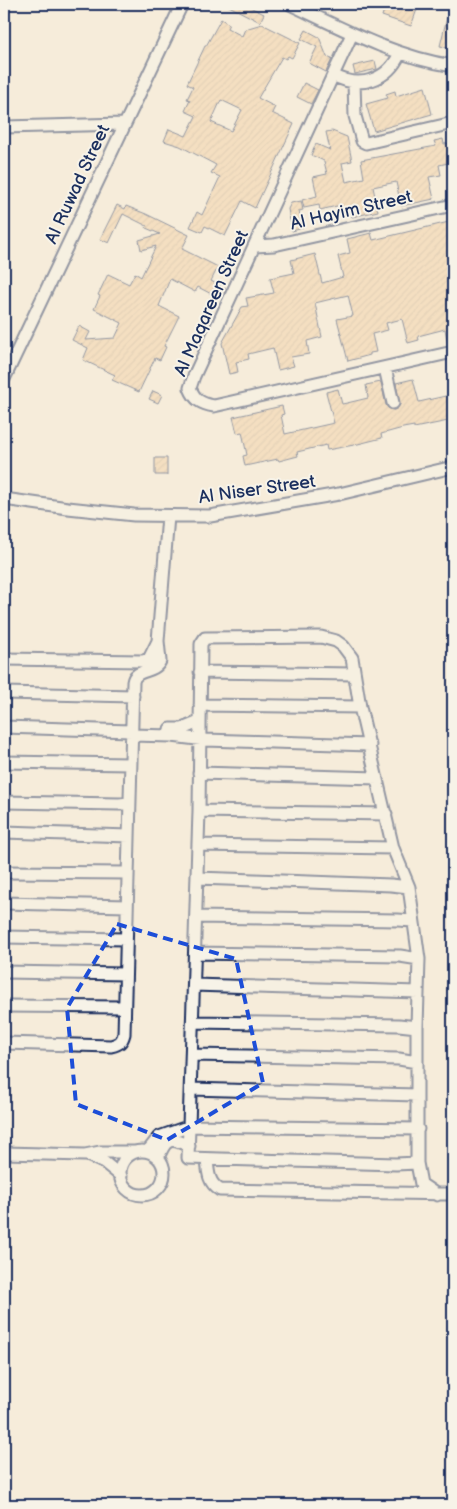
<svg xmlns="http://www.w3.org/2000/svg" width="457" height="1509" font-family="'Balsamiq Sans',sans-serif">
<defs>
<pattern id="building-hatch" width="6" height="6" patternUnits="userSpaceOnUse" patternTransform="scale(1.25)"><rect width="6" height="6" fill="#f2cea2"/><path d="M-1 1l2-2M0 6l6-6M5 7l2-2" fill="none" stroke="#cfb18e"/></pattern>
</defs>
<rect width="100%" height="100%" fill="#f6ecda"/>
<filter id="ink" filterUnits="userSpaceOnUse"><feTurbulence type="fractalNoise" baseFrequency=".02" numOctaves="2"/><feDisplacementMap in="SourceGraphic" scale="10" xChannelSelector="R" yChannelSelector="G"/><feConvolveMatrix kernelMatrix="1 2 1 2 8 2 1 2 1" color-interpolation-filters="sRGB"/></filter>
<g filter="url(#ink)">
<path fill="url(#building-hatch)" stroke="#1b2f5e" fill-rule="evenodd" d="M225,4H244L264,14L260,22Z
M386,4H419L411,26L382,16Z
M450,5L453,6V49L440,46Z
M221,19L229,24L227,28L242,36L245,29L262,24L300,43L292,58L288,56L286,59L282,57L258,98L275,107L272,113L294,124L255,208L242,201L225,236L205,226L202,232L190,227L197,212L202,215L220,177L211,173L216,165L180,146L164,141L169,129L186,136L196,116L185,111L190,100L187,99L193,87L187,84L205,46H206ZM221,100L242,110L231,131L211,122Z
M306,30L319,37L327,57L332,59L326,72L309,63L317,47L301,39Z
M375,61L377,69L355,74L353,66Z
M304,83L318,90L311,104L297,97Z
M425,87L432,114L374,131L366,104L388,98L386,94L395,91L396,96Z
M332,131L347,137L352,161L342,163L346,182L364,178L361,160L436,146L434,141L443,139L444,144L453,143V162L439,165L441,175L429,177L434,199L401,206L396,182L373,187L378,211L352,217L351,214L344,216L341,205L320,210L319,205L304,208L302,200L317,196L313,177L327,174L324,161L311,155L316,144L330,150L326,132Z
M301,201L303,210L299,211L303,228L292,231L288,209L291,203Z
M117,205L125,209L126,206L146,214L189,235L182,249L218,267L211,281L226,289L221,299L198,287L195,292L170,279L159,306L179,316L164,346L166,347L160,360L155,358L139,392L112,380L115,375L83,360L88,348L72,340L79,326L90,332L86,340L115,338L122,323L94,309L100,296L98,295L108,274L129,284L135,273L141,277L156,246L141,250L139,240L160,234L146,228L147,226L123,214L109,243L100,239Z
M453,221V345H448L445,329L418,336L419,340L408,343L402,319L386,323L388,330L372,334L376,352L370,353V355L348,361L337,319L353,316L348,295L315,303L322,337L307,341L309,354L291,357L294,366L278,370L273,348L248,354L249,359L236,362L238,372L229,374L222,343L242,307L248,306L246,298L274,293L270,278L294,273L291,260L315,254L322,283L343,277L338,256L350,253L347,239L371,233L373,240Z
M413,379L419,402L450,395L453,410V420L414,428V426L403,428L381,434L382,438L354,445L327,450L326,445L297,452L298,456L279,461L278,459L245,466L243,456L247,455L242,432L237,433L233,417L282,406L284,414L281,415L285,434L334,423L326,392L338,389L342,404L347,403L368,398L366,385L381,382L386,405L388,408L394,410L400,405L396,383Z
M153,391L162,395L158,403L149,399Z
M155,458H167V475H155Z"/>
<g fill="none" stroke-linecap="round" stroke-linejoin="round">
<defs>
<path id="minor" d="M290,4C343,29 395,57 453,66
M352,34L194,376L190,388C195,400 201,404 214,406L453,352
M333,75C360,90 388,80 400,53
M354,82L355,116L362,141L366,143L453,123
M4,127L124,124
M255,246L274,245L453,205
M385,368L393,403
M4,379L182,4
M4,499L68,508L134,515L210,516L339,494L453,467
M4,659L143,661L149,659L158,641
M200,672L354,674
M4,693L133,696
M200,705L360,707
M4,727L131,731
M170,729H182L199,722
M131,735L172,736L205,740L370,745
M4,762L130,764
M199,773L377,778
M4,802L119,804L129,803
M199,811L386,814
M4,832L129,836
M198,845L393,848
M4,872L127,873
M197,878L391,885L409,887
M4,903L127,906
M196,917L398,920L413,921
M4,937L126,939
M195,953L400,956L419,959
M4,972L125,974
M194,985L418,992
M4,1006L124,1007
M193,1022L399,1025L417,1027
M4,1043L111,1046C119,1044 122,1042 124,1034L133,682C135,668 154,674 160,661L158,641L168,516
M192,1055L399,1059L417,1062
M191,1089L417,1095
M148,1151L159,1137L190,1126L418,1129
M120 1173a22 22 0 1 1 44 0a22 22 0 1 1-44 0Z
M4,1153L85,1155L100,1152H134
M87,1155L105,1163L121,1176
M158,1158C166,1138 170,1137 189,1146
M207,1159C208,1171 208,1183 220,1190L453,1194
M417,1163L396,1164L188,1158L199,811L201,644L205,638L321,637L336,641L343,646L352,658L360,707L393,848L409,887L419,959L417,1027V1163L421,1184L437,1195"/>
</defs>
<use href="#minor" stroke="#1b2f5e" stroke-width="15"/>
<use href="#minor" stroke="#f7f3e8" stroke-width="11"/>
</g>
</g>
<path d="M0 0H457V1509H0ZM117,924L236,959L263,1083L167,1140L76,1104L67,1008Z" fill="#f6ecda" fill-opacity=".55" fill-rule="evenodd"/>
<path fill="none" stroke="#1d4ed8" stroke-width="4" stroke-dasharray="10 6" stroke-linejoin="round" d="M117,924L236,959L263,1083L167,1140L76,1104L67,1008Z"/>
<g text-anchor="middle" stroke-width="4" stroke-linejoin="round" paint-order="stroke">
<g font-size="18" fill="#1b2f5e" stroke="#f7f3e8">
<text transform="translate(77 184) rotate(-65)" y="6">Al Ruwad Street</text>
<text transform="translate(351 210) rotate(-13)" y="6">Al Hayim Street</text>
<text transform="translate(211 303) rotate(-66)" y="6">Al Maqareen Street</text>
<text transform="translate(257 489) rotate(-8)" y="6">Al Niser Street</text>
</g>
</g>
<rect width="457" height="1509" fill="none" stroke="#f7f3e8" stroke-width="20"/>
<rect x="10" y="10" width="437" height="1489" fill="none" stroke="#1b2f5e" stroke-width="2" filter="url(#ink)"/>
</svg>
